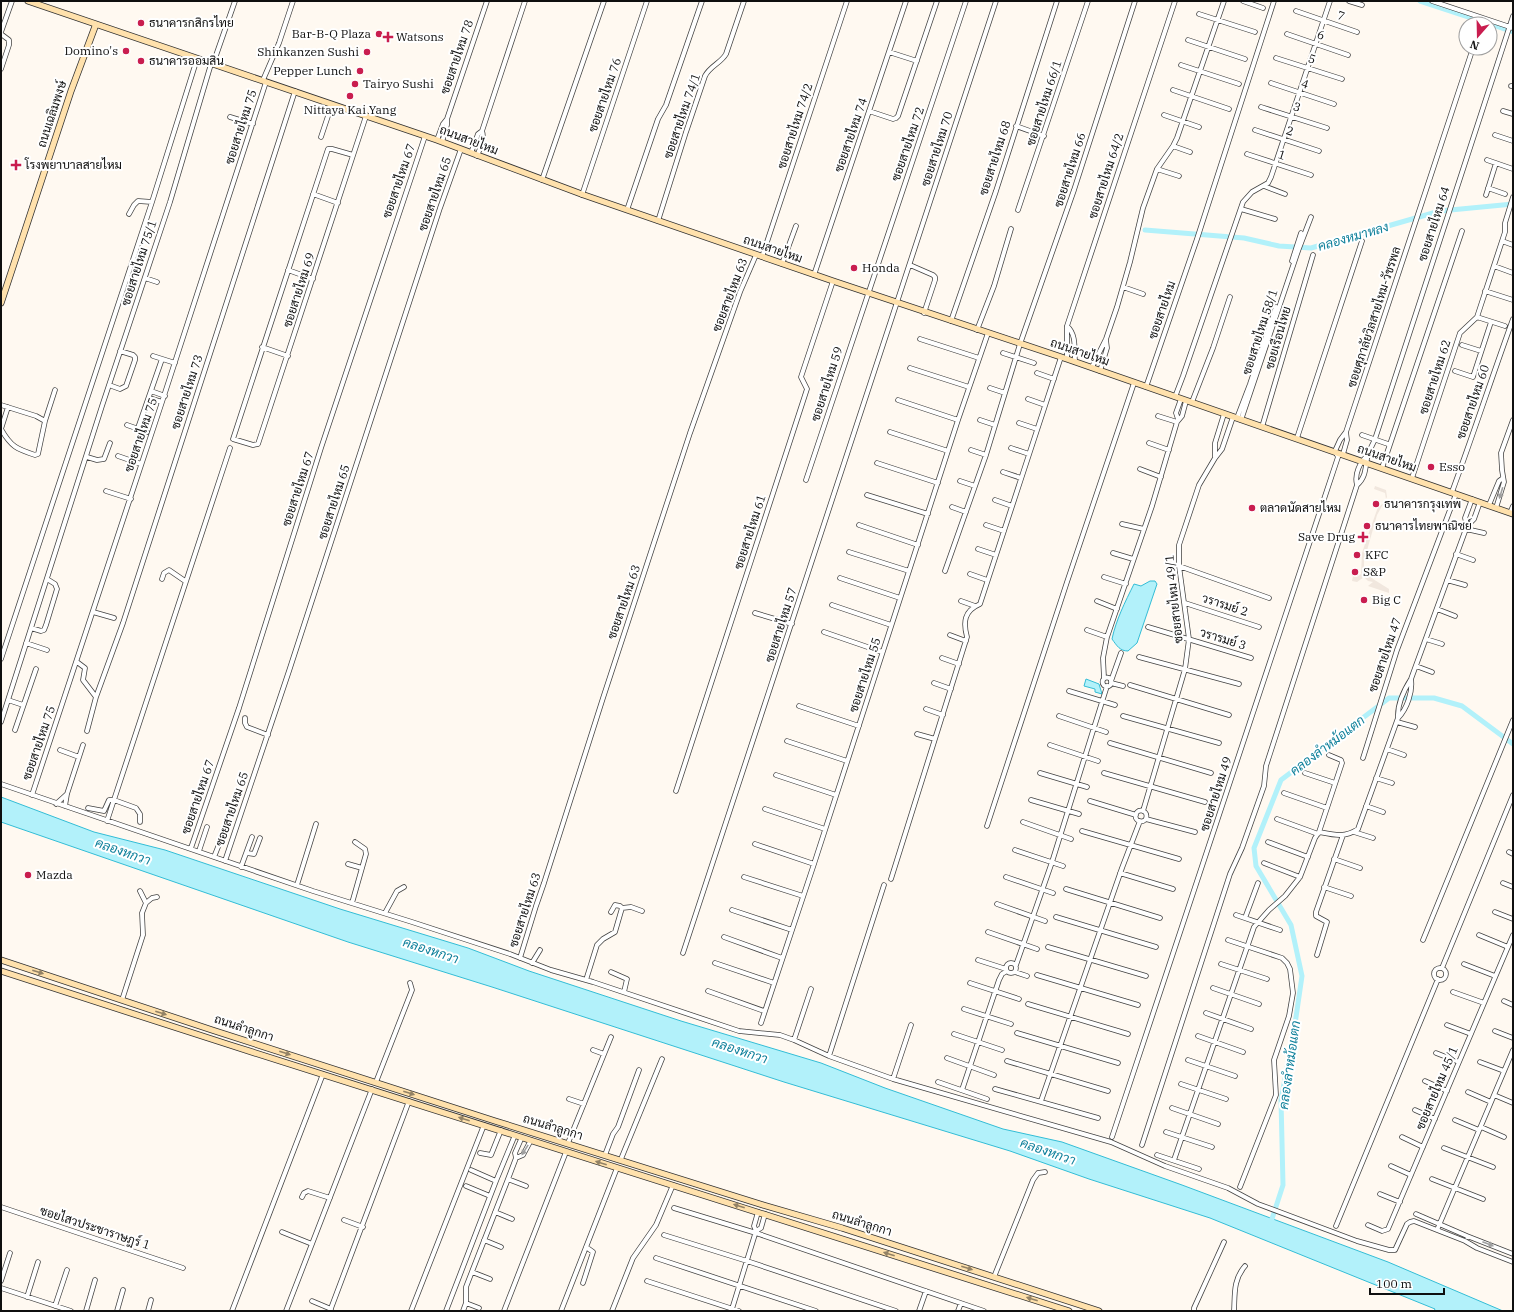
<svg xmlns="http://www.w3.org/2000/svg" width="1514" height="1312" font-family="'IBM Plex Serif',Sarabun,serif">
<rect width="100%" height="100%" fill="#fff9f1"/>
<path fill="#f1e7de" d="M1375,486L1386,490L1387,497L1377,515L1364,561V566L1365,571L1373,579L1389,589V593L1368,586L1373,582L1368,581L1364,577L1357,582L1352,581L1353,576L1357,577L1361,574L1362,553L1366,541L1378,507L1384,503L1386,499L1385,493L1374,489Z"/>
<path fill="#b2f1fa" stroke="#33bdd6" d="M1150,581H1155L1157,584L1137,643L1128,651C1120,651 1117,646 1112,639C1116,620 1125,602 1134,584L1141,586Z
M1086,679L1099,684L1102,694L1095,692V689L1084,686Z
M1,797L94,832L165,850L340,909L468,948L529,971L681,1021L821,1063L885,1088L1003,1129L1062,1142L1182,1185L1388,1262L1503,1311H1434L1435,1309L1210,1218L1089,1179L1010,1151L784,1082L492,987L348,942L1,822Z"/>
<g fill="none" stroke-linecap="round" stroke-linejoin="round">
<path stroke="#b2f1fa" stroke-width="5" d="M1420,1L1490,24
M1490,24L1513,32
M1145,230L1244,238L1279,246L1311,248L1440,211L1513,204
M1270,1225L1283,1185L1281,1100L1294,1031L1302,976L1291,925L1256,866L1254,848L1281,780L1389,698H1434L1462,706L1513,744"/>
<defs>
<path id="street" d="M1243,1L1263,8
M1349,1L1362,5
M1432,1L1513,28
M1296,11L1357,32
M1199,14L1255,32
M1,32L12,1
M1,34L9,40V45L1,69
M1287,34L1348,55
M1188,40L1245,59
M889,52L917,61
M1276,58L1342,79
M213,64L235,1
M1181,65L1239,84
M263,80L279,43L293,1
M1271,83L1334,104
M1511,86H1513
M1173,90L1229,109
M1261,107L1327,128
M869,111L893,119L896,118L898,116L937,1
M1503,111L1513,114
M1164,115L1199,127
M230,117L253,124
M1016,126L1044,136
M1255,130L1319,151
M1495,135L1513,141
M321,137L332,104
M437,140L443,124L447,119L487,1
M442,142L447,125V119
M1173,146L1190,152
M471,153L478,134L482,131L525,1
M1247,154L1311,175
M353,155L332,149H328L327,152L233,439L253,445L258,444L366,116
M477,156C480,148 485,139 482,131
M1487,160L1513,169
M1157,169L1179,176
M542,180L604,1
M1264,186L1285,194
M1488,188L1505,194
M313,194L338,203
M582,195L647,1
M1486,195L1496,163
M1241,209L1275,219
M627,210L658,119L666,105L702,1
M1018,210L1088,1
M129,214L134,205L138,201L152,202
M658,221L686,132L705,76C710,66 721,63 726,54L744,1
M1502,241L1513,245
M762,257L847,1
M1292,261L1301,233
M782,264L796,226
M910,265L933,275L935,277V280L924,313
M1494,266L1513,273
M288,270L313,279
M814,275L906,1
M145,278L157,282
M1123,287L1143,294
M1485,291L1513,300
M1477,317L1505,326
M951,321L996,191L1057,1
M1067,326C1077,335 1074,350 1075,362
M977,330L994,286L1011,229
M920,339L979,358
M1462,345L1481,351
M262,347L288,356
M1003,353L1034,363
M153,356L175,363
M1067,359V326L1175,1
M1092,367L1106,339L1117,307L1130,262L1143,208L1157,169L1173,146L1177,138L1224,1
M910,368L969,387
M1100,371L1107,348L1106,340
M1455,371L1473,377L1491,322
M1037,373L1054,379
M109,385L120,389L126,386L135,360V357L133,355L120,351
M1146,387L1197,239L1274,1
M990,388L1005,393
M151,391L165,396
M1175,397L1183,376L1243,202L1252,192L1268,183L1271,177L1330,1
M149,398L162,402
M1028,399L1045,405
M898,400L958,420
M1192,402L1213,348L1230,297
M1,405L36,416L45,421L38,454L35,455C17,449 11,447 1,429L8,407
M1158,416L1177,422
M1237,418L1250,384L1276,307
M1178,419L1176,413L1181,399
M980,420L995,425
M1241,420L1298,251L1311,217
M45,421L55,390
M1019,423L1037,429
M127,425L147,432
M1262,427L1313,255
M138,428L162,359
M890,432L948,451
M1362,435L1388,444
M1297,438L1362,241
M1149,443L1169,450
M1011,448L1029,454
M971,450L986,455
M1337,455L1335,451L1340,440L1346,432L1473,48
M1340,455L1343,454L1347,440L1346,432
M118,456L141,464
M87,457L97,460L104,459L110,443
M1215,457V443L1224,414
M877,463L938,483
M1382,468L1462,231
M1140,469L1161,477
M1003,472L1021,478
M1412,478L1460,333L1477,317L1505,232V223L1513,197
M806,480L966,1
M960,481L975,486
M1357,485C1354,474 1360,462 1368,455
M106,491L131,499
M1452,492C1473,435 1492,377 1513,319
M867,495L928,514
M995,500L1012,506
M1489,505L1499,481L1503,478
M952,507L966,512
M1496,508L1504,482L1502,470L1501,453L1513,420
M1510,513L1513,506
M1122,524L1144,529
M859,525L918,545
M986,525L1004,531
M1467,526L1474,519L1480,502
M1466,529L1484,533
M978,549L996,555
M849,552L909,571
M1113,553L1133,559
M1456,554L1473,560
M1179,566L1269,598
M945,571L986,455L1020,344L1074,190L1135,1
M970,574L987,580
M1104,577L1126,584
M840,578L900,598
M162,579L164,573L169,570L185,581
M1447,580L1465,585
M961,601L975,606
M1097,601L1117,609
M1185,603L1259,627
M832,605L891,625
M1437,609L1455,616
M93,612L114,618
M755,613L792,624
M1148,627L1251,658
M31,628L41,631L44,630L46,625L57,589L55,584L47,579
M1087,630L1107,637
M824,632L882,652
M950,635L966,641
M1426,639L1442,644
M26,643L47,650
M1139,657L1239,684
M942,658L959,664
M1,659L152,202L197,59
M77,662L85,668L83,680L96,697L87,731
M1416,666L1432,672
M1102.5 682a4.5 4.5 0 1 1 9 0a4.5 4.5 0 1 1-9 0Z
M1104,678L1103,658L1107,637L1152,506L1177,422L1182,416L1186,401
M1111,681L1121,653
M934,683L951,689
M1111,683L1123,686
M1130,685L1229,715
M1069,691L1115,705
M96,697L123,623L295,91
M8,700L23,705
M799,706L859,726
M926,709L943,715
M1059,716L1106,732
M1123,716L1219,743
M245,718V723L247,727L268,735
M1398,718C1407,709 1413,691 1411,679
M1,722L102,406L170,202L211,64
M1397,722L1415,727
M15,730L36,669
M917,734L935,739
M787,741L847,761
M1110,743L1211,773
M1050,745L1098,761
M1387,749L1404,755
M60,750L79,757
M1363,758L1397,650L1456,494
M1040,773L1087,787
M1104,773L1205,802
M1305,773L1335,783
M776,775L836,795
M1376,778L1392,783
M1,784L313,891L412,922L510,954L551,970L593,982L739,1031L780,1035L794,1040L829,1056L893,1079L1111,1142L1165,1166L1228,1188L1258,1204L1357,1241L1389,1250H1395L1407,1224L1410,1222L1414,1221L1465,1241L1477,1248L1513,1262
M676,791L807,389L801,377L833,281
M1284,793L1327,808
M32,795L162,402L266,82
M1031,800L1079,814
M1090,801L1136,815
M56,804L67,794
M65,806L67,794L83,745
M1366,806L1383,812
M88,808L104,811L109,800H114L136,808L140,814V822
M765,809L825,829
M1135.5 816a5.5 5.5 0 1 1 11 0a5.5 5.5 0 1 1-11 0Z
M1143,811L1185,669L1189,639L1179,566V545L1199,485L1215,458L1222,449L1233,417
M1146,819L1195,832
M1277,819L1318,834
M107,821L230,448
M1023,822L1071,839
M987,826L1067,582L1134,383
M1082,831L1179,859
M1319,832L1342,763L1341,760L1329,755
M1354,832L1373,838
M1268,842L1308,857
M755,844L814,864
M191,848L239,708L321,448L425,136
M1015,850L1063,866
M199,851L207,827
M1509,852L1513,854
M247,853L254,854L260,838
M214,857L222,837
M1334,859L1360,868
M225,861L289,671L440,208L461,149
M1264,863L1300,877
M348,864L362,868
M241,867L252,837
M1120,873L1173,889
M744,877L803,896
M1006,877L1053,893
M891,879L967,637C963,622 964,611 980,604L1061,357
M1503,883L1513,887
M297,885L316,824
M1324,887L1351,896
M1066,889L1160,918
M146,903L152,898L157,897
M352,903L366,854L365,849L355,842
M997,904L1045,921
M622,908L631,907L642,911
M732,910L792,930
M1495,912L1513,919
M385,913L397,891L404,887
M1236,915L1280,930
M1056,917L1156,947
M1245,918L1258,883
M988,932L1037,949
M1479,935L1508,947
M724,937L782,958
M1228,940L1282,958L1287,963L1290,969L1293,993L1289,1016L1274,1060L1276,1095L1240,1187
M1423,940L1513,720
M1048,947L1146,976
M683,953L996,1
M1317,955L1327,922L1316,916V912L1343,835
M520,958L536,906L544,883L603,698L690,433L740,292L756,255
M978,960L1006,969
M1006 968a5 5 0 1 1 10 0a5 5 0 1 1-10 0Z
M532,963L540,950
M715,963L774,983
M1221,964L1267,979
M1464,964L1495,976
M1016,965L1052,862L1107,686
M1442,968L1513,795
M1434 974a6 6 0 1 1 12 0a6 6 0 1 1-12 0Z
M611,972L627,979L624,992
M1015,972L1027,976
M1037,975L1138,1005
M586,980L597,945L603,939L615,932L622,908L620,906L615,905L611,912
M970,983L1019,999
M1213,988L1259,1004
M708,991L764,1011
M1453,992L1484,1003
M122,1000L143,935L142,913L146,903L140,891
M1504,1001L1513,1005
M1028,1004L1128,1034
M964,1009L1011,1024
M1206,1013L1251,1029
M761,1023L814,864L958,420L988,333
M1447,1025L1471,1034
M1495,1031L1513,1038
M1017,1033L1118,1063
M954,1034L1002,1050
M1198,1036L1243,1052
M794,1040L811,989
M593,1050L604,1054
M1436,1053L1459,1062
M829,1056L884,885
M947,1058L994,1075
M1188,1060L1235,1076
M1007,1061L1108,1091
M1480,1062L1504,1071
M893,1079L911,1025
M1425,1081L1447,1091
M376,1082L412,990L410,983
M938,1082L987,1099
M1181,1084L1226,1099
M995,1089L1098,1118
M962,1090L999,980L1002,974L1007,971
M1468,1092L1491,1102
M1494,1095L1513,1103
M569,1099L584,1104
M1041,1101L1122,868L1140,821
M1172,1108L1218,1124
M1415,1110L1435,1119
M1455,1120L1479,1130
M1481,1127L1504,1137
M1166,1132L1212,1147
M1112,1137L1338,457
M1402,1137L1423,1147
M568,1143L611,1037
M1142,1145L1230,874L1242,848L1264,786L1266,766L1357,485C1367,477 1365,465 1368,454C1370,449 1373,444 1375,439L1513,16
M1444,1148L1493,1167
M480,1153L491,1155L501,1130
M605,1155L613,1134L618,1127L639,1070
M1157,1155L1199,1169
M516,1158L523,1155L531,1140
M621,1159L662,1059
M1174,1160L1254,927L1269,910L1285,896L1300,877L1315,838L1319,832C1334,835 1345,838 1358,829L1398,718C1397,704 1404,690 1411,679L1467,526L1465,518L1472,499
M1391,1166L1411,1175
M471,1170L496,1181
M508,1179L526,1186
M1432,1179L1483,1199
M466,1186L490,1196
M1380,1194L1400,1202
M302,1197L304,1193L308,1191L330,1198
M1,1207L183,1268
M674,1208L756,1233L984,1311
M495,1212L512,1219
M1416,1214L1467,1236
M344,1220L363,1227
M1368,1225L1382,1231L1388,1229L1513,935
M1336,1226L1438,979
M1437,1230L1513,1050
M756,1231L754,1226L758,1212
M282,1232L312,1244
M664,1235L747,1261L896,1311
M1467,1237V1236L1513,1254
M484,1240L501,1247
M656,1258L816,1311
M472,1272L490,1279
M994,1277L1033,1180L1038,1173L1045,1172
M1,1281L10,1253
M647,1281L739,1311
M583,1283L593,1252L586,1247
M1,1288L71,1311
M27,1297L38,1262
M312,1301L331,1309
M466,1303L479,1308
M55,1306L67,1270
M732,1309L756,1231L761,1228L765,1214
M86,1311L95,1280
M117,1311L123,1290
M148,1311L151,1300
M232,1311L323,1074
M286,1311L372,1089
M330,1311L409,1101
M411,1311L484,1125
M446,1311L496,1181L515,1135
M463,1311L466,1303V1287L508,1179L516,1158L515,1153L522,1137
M504,1311L566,1152
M561,1311L617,1168
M612,1311L633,1258L656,1225L673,1185
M919,1311L926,1291
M958,1311L961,1303
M1194,1311V1308L1224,1242
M1234,1311C1235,1294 1233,1280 1245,1266"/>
<path id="secondary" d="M28,1L437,140L584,195L833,281L1067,359L1513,514
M1,303L71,91L96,24
M1,960L212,1030L495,1121L763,1205L842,1228L1099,1311
M1,971L230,1045L1069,1311"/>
</defs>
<use href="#street" stroke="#424242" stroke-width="5.5"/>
<use href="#secondary" stroke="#313131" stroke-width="7"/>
<use href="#street" stroke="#fff" stroke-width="4"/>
<use href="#secondary" stroke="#ffe1ac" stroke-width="5.5"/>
</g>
<defs><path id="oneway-solid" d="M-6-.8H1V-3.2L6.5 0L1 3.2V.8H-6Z"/></defs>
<g fill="#9f9f9f">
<use href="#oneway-solid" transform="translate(1501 493) rotate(107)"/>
<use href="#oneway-solid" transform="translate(525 1150) rotate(122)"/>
<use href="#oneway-solid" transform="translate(1488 1244) rotate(21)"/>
</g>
<g fill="#938265">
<use href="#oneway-solid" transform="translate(38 972) rotate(18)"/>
<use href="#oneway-solid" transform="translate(161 1013) rotate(18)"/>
<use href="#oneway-solid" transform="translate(285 1053) rotate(18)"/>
<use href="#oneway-solid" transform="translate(409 1093) rotate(18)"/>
<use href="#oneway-solid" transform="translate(464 1119) rotate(-162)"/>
<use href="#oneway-solid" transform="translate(601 1163) rotate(-163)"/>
<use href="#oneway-solid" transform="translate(739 1206) rotate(-163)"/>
<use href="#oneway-solid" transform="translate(889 1254) rotate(-162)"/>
<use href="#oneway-solid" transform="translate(967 1268) rotate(17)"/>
<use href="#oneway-solid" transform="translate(1032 1299) rotate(-163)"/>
</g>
<g fill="#c91d4f" stroke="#fff" stroke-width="1.5">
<circle cx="141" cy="23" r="4"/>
<circle cx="379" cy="34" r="4"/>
<path d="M386 31h4v4h4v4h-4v4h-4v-4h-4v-4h4z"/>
<circle cx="126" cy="51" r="4"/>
<circle cx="367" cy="52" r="4"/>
<circle cx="141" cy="61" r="4"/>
<circle cx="360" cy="71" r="4"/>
<circle cx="355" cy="84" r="4"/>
<circle cx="350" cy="96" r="4"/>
<path d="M14 159h4v4h4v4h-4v4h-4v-4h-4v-4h4z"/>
<circle cx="854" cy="268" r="4"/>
<circle cx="1431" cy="467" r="4"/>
<circle cx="1376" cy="504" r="4"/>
<circle cx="1252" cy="508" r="4"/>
<circle cx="1367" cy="526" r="4"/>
<path d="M1361 531h4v4h4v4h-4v4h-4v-4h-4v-4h4z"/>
<circle cx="1357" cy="555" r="4"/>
<circle cx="1355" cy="572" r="4"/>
<circle cx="1364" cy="600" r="4"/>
<circle cx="28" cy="875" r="4"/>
</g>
<g text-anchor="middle" stroke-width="4" stroke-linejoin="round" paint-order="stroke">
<g font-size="12" fill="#0f0f0f" stroke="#fff">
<text transform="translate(1341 16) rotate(19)" y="4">7</text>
<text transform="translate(1321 35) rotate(18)" y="4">6</text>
<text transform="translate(457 57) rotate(-71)" y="4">ซอยสายไหม 78</text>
<text transform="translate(1312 59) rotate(18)" y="4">5</text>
<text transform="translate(1305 84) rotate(18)" y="4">4</text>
<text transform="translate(605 95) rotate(-71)" y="4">ซอยสายไหม 76</text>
<text transform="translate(1044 103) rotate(-72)" y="4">ซอยสายไหม 66/1</text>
<text transform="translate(1297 107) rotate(18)" y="4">3</text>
<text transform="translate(52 114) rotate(-72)" y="4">ถนนเฉลิมพงษ์</text>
<text transform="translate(682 116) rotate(-71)" y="4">ซอยสายไหม 74/1</text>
<text transform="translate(795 126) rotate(-72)" y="4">ซอยสายไหม 74/2</text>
<text transform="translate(241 127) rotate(-72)" y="4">ซอยสายไหม 75</text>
<text transform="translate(1290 131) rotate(18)" y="4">2</text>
<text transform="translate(851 135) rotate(-71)" y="4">ซอยสายไหม 74</text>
<text transform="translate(469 140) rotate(21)" y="4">ถนนสายไหม</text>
<text transform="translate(908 144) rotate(-71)" y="4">ซอยสายไหม 72</text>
<text transform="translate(937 149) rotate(-72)" y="4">ซอยสายไหม 70</text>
<text transform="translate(1282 155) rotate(18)" y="4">1</text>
<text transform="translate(995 158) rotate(-72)" y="4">ซอยสายไหม 68</text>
<text transform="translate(1070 170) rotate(-72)" y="4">ซอยสายไหม 66</text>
<text transform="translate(1106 176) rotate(-72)" y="4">ซอยสายไหม 64/2</text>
<text transform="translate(399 181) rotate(-71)" y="4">ซอยสายไหม 67</text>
<text transform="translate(435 194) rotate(-71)" y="4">ซอยสายไหม 65</text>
<text transform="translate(1434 224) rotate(-72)" y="4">ซอยสายไหม 64</text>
<text transform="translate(773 249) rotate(19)" y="4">ถนนสายไหม</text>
<text transform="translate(139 263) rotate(-72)" y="4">ซอยสายไหม 75/1</text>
<text transform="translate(299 290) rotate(-72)" y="4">ซอยสายไหม 69</text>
<text transform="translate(730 295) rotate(-69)" y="4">ซอยสายไหม 63</text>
<text transform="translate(1162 310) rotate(-71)" y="4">ซอยสายไหม</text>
<text transform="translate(1374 317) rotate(-72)" y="4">ซอยศุภาลัยวิลสายไหม-วัชรพล</text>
<text transform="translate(1260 332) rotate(-72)" y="4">ซอยสายไหม 58/1</text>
<text transform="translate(1278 338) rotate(-74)" y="4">ซอยเรือนไทย</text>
<text transform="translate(1080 352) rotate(19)" y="4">ถนนสายไหม</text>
<text transform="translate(1435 377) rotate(-72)" y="4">ซอยสายไหม 62</text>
<text transform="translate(827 384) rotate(-72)" y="4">ซอยสายไหม 59</text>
<text transform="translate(187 392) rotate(-72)" y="4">ซอยสายไหม 73</text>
<text transform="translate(1473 402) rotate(-71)" y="4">ซอยสายไหม 60</text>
<text transform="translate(141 435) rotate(-71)" y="4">ซอยสายไหม 75</text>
<text transform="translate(1387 458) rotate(19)" y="4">ถนนสายไหม</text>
<text transform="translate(298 489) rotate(-72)" y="4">ซอยสายไหม 67</text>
<text transform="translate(334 502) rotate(-72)" y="4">ซอยสายไหม 65</text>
<text transform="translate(750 532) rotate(-72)" y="4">ซอยสายไหม 61</text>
<text transform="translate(1174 599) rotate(-96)" y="4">ซอยสายไหม 49/1</text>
<text transform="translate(624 602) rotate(-71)" y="4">ซอยสายไหม 63</text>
<text transform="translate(1225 605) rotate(18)" y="4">วรารมย์ 2</text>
<text transform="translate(781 625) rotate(-72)" y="4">ซอยสายไหม 57</text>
<text transform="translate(1223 639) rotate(17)" y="4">วรารมย์ 3</text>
<text transform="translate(1385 655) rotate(-71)" y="4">ซอยสายไหม 47</text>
<text transform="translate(865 675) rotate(-72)" y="4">ซอยสายไหม 55</text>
<text transform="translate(39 743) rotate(-71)" y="4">ซอยสายไหม 75</text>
<text transform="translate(1216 794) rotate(-72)" y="4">ซอยสายไหม 49</text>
<text transform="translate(198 797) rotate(-71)" y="4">ซอยสายไหม 67</text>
<text transform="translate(232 809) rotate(-71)" y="4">ซอยสายไหม 65</text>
<text transform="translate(525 910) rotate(-72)" y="4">ซอยสายไหม 63</text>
<text transform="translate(244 1028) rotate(18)" y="4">ถนนลำลูกกา</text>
<text transform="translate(1437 1088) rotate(-67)" y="4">ซอยสายไหม 45/1</text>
<text transform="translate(553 1127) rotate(17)" y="4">ถนนลำลูกกา</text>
<text transform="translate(862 1223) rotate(17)" y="4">ถนนลำลูกกา</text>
<text transform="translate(95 1228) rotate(18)" y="4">ซอยไสวประชาราษฎร์ 1</text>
</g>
<g font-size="12" fill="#0f0f0f" stroke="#fff" text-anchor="start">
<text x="149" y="27">ธนาคารกสิกรไทย</text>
<text x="371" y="38" text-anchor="end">Bar-B-Q Plaza</text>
<text x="396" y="41">Watsons</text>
<text x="118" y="55" text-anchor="end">Domino's</text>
<text x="359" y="56" text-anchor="end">Shinkanzen Sushi</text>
<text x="149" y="65">ธนาคารออมสิน</text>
<text x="352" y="75" text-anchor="end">Pepper Lunch</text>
<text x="363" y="88">Tairyo Sushi</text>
<text x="350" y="114" text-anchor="middle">Nittaya Kai Yang</text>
<text x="25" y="169">โรงพยาบาลสายไหม</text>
<text x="862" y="272">Honda</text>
<text x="1439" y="471">Esso</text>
<text x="1384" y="508">ธนาคารกรุงเทพ</text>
<text x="1260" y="512">ตลาดนัดสายไหม</text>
<text x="1375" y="530">ธนาคารไทยพาณิชย์</text>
<text x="1355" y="541" text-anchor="end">Save Drug</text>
<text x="1365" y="559">KFC</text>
<text x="1363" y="576">S&amp;P</text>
<text x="1372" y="604">Big C</text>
<text x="36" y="879">Mazda</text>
</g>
<g font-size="13" font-style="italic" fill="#0f809b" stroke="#fff">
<text transform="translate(1353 236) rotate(-16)" y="5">คลองหมาหลง</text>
<text transform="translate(1327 745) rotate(-37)" y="5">คลองลำหม้อแตก</text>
<text transform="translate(123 851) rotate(19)" y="5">คลองหกวา</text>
<text transform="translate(431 950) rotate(18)" y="5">คลองหกวา</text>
<text transform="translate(740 1050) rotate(18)" y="5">คลองหกวา</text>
<text transform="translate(1289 1065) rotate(-82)" y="5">คลองลำหม้อแตก</text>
<text transform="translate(1048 1151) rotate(19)" y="5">คลองหกวา</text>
</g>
</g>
<rect width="1514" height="1312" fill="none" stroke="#0f0f0f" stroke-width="4"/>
<g transform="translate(1478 36) rotate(200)"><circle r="19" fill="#ffffff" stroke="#9f9f9f"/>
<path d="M0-3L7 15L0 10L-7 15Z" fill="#c91d4f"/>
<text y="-6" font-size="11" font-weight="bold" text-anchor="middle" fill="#0f0f0f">N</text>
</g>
<path d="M1370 1288v6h74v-6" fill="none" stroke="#0f0f0f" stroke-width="2"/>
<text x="1376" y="1288" font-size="12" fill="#0f0f0f" stroke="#ffffff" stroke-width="3" paint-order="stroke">100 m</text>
</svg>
